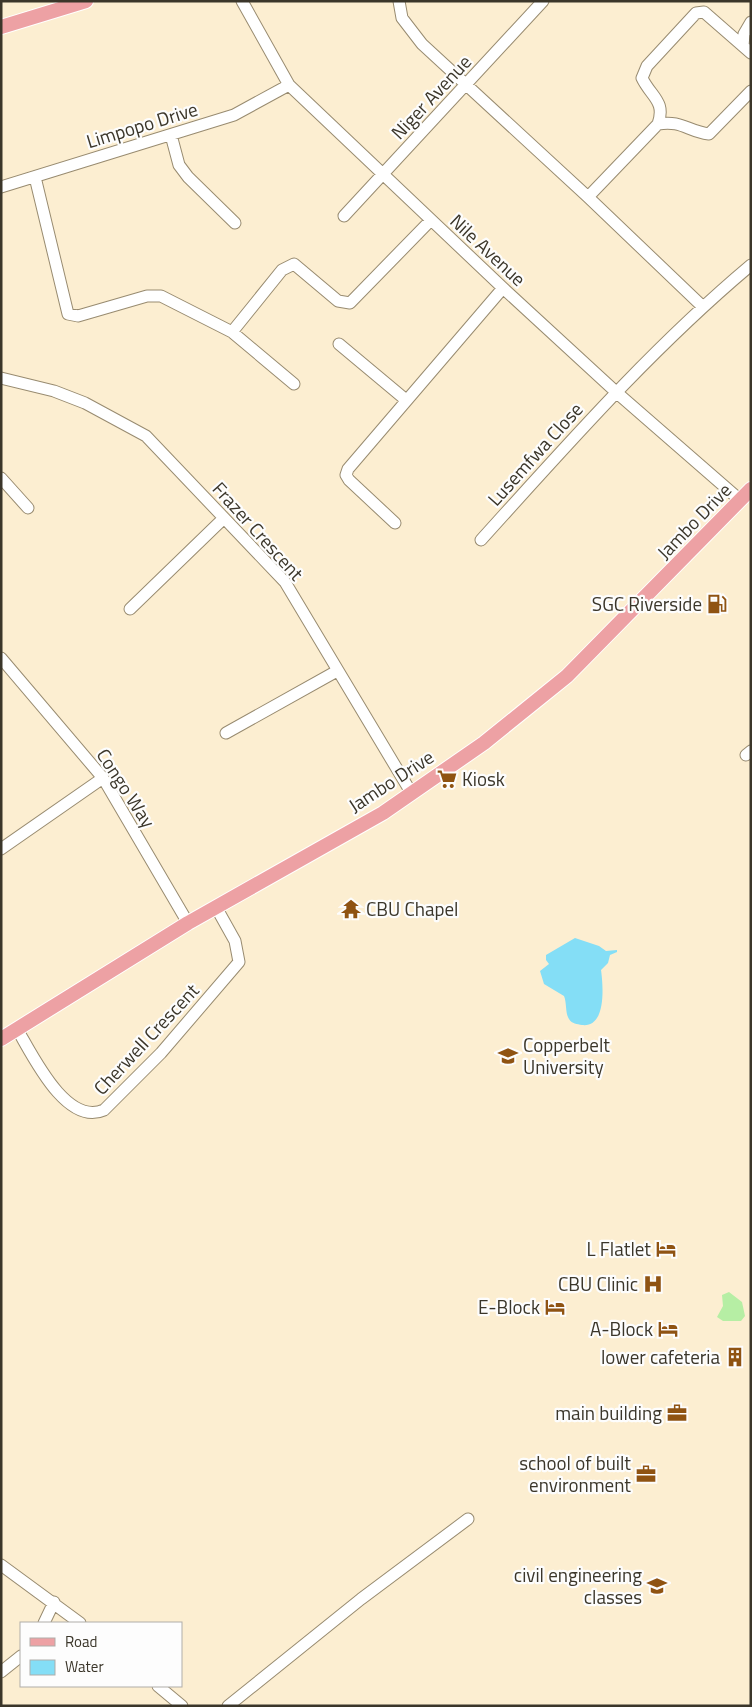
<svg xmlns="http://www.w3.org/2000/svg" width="752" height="1707" font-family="'Titillium Web',sans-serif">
<rect width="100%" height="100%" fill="#fceed1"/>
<path fill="#b6eea4" d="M729,1292L742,1302L745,1316L741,1321H723L717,1317L723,1306L722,1295Z"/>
<path fill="#84def6" d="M575,938L599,946L606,951L617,950V952L610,955L608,963L601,970C603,984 607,1028 582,1025C577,1024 572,1024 569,1019C565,1013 567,1003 564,996L544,984L540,971L549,964L546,960V955Z"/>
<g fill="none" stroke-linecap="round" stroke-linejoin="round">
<defs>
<path id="minor" d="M242,1L289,85L503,288L616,392L740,500
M399,1L402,18L422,44L588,197L702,306
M743,46L744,34L751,22
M658,124C682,120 687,131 709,134L751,91
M171,135L179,165L188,177L235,223
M35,177L68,314L78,316L147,296H161L232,332L294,384
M1,187L234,115L289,85
M588,197L658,124C666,101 651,97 642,78L647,66L696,13L704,12L751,53
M344,216L543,1
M232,332L282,270L294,264L338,301L350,303L430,221
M339,344L406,400
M1,378L54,391L85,403L146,436L285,582L412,794
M1,478L28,508
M395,523L349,480L346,475L348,469L503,288
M481,540C567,445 652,348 751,265
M130,609L224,518
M1,658L103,778L188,923
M226,733L337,671
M746,755L751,751
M1,849L103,778
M17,1029C32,1054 66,1127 104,1110L161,1053L239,962L235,941L216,907
M1,1565L80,1623
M44,1623L54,1602
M1,1672L21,1656
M158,1686L182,1706
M228,1706L361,1599L468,1519"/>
<path id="major" d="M1,27L86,1
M1,1039L188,923L383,813L484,743L567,676L751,489"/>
</defs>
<use href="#minor" stroke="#988b70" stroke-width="13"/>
<use href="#major" stroke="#fff" stroke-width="16"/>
<use href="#minor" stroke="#fff" stroke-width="11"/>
<use href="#major" stroke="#eda1a4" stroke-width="14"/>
</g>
<defs>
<symbol id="fuel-bare" viewBox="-9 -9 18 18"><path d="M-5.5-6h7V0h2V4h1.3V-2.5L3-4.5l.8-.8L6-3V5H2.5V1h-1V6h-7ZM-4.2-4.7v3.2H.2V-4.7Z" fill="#8f5312" stroke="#fdfdfd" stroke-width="2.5" paint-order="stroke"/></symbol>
<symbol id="supermarket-bare" viewBox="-9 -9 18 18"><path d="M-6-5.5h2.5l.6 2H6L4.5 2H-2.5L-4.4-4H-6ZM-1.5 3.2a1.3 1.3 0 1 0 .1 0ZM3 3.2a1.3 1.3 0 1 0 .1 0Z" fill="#8f5312" stroke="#fdfdfd" stroke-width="2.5" paint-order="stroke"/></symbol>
<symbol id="temple-bare" viewBox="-9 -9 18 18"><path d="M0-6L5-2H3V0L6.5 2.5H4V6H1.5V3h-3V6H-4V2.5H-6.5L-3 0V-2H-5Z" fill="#8f5312" stroke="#fdfdfd" stroke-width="2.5" paint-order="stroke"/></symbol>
<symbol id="university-bare" viewBox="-9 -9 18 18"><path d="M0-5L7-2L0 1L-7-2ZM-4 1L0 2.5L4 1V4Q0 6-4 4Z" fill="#8f5312" stroke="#fdfdfd" stroke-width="2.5" paint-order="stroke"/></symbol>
<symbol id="hotel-bare" viewBox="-9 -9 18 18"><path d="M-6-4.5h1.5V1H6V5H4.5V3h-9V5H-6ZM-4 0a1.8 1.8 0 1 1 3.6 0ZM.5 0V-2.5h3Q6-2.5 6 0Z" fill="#8f5312" stroke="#fdfdfd" stroke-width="2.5" paint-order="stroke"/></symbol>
<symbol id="hospital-bare" viewBox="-9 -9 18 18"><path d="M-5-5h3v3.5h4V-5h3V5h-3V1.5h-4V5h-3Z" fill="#8f5312" stroke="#fdfdfd" stroke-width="2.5" paint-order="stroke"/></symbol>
<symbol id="building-bare" viewBox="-9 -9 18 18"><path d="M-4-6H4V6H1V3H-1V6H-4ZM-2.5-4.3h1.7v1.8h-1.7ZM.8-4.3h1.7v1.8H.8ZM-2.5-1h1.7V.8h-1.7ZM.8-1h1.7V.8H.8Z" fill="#8f5312" stroke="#fdfdfd" stroke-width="2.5" paint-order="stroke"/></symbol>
<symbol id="office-bare" viewBox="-9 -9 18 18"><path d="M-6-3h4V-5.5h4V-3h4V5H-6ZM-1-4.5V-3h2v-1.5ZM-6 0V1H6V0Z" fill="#8f5312" stroke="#fdfdfd" stroke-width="2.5" paint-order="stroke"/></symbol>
<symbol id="school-bare" viewBox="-9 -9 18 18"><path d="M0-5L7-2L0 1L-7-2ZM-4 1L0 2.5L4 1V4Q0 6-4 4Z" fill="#8f5312" stroke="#fdfdfd" stroke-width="2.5" paint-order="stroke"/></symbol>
</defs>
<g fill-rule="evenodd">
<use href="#fuel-bare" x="703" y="590" width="28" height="28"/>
<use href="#supermarket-bare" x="433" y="765" width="28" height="28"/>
<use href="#temple-bare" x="337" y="895" width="28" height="28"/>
<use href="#university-bare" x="494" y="1042" width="28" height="28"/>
<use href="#hotel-bare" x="652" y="1235" width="28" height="28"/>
<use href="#hospital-bare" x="639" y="1270" width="28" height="28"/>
<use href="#hotel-bare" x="541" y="1293" width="28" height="28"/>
<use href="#hotel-bare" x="654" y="1315" width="28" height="28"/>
<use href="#building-bare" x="721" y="1343" width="28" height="28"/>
<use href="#office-bare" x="663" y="1399" width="28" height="28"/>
<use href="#office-bare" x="632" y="1460" width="28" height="28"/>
<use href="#school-bare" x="643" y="1572" width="28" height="28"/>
</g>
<g text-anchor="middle" stroke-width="4.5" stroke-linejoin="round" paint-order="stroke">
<g font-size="19" fill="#3b362a" stroke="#fdfdfd">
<text transform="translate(431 97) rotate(-47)" y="7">Niger Avenue</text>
<text transform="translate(142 125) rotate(-17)" y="7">Limpopo Drive</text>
<text transform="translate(488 250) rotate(43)" y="7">Nile Avenue</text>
<text transform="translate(535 454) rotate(-48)" y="7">Lusemfwa Close</text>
<text transform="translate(694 521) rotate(-46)" y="7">Jambo Drive</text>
<text transform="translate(258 531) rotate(48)" y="7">Frazer Crescent</text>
<text transform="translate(391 781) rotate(-33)" y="7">Jambo Drive</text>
<text transform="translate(126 788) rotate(57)" y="7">Congo Way</text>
<text transform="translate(146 1039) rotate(-47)" y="7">Cherwell Crescent</text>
</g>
<g font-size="19" fill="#3b362a" stroke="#fdfdfd" text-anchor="end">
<text x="702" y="611">SGC Riverside</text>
<text x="462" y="786" text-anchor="start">Kiosk</text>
<text x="366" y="916" text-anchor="start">CBU Chapel</text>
<text x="523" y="1052" text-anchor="start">Copperbelt<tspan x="523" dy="22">University</tspan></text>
<text x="651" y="1256">L Flatlet</text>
<text x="638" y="1291">CBU Clinic</text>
<text x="540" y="1314">E-Block</text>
<text x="653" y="1336">A-Block</text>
<text x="720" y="1364">lower cafeteria</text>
<text x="662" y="1420">main building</text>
<text x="631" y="1470">school of built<tspan x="631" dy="22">environment</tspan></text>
<text x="642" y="1582">civil engineering<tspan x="642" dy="22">classes</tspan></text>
</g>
</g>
<rect width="752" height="1707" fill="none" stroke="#3b362a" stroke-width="5"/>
<rect x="20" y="1622" width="162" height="65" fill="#fdfdfd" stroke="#afada9"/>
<rect x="30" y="1638" width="25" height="8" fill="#eda1a4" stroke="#afada9"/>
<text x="65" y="1647" font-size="15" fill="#3b362a">Road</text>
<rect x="30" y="1660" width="25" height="15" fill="#84def6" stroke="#afada9"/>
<text x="65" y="1672" font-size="15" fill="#3b362a">Water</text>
</svg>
